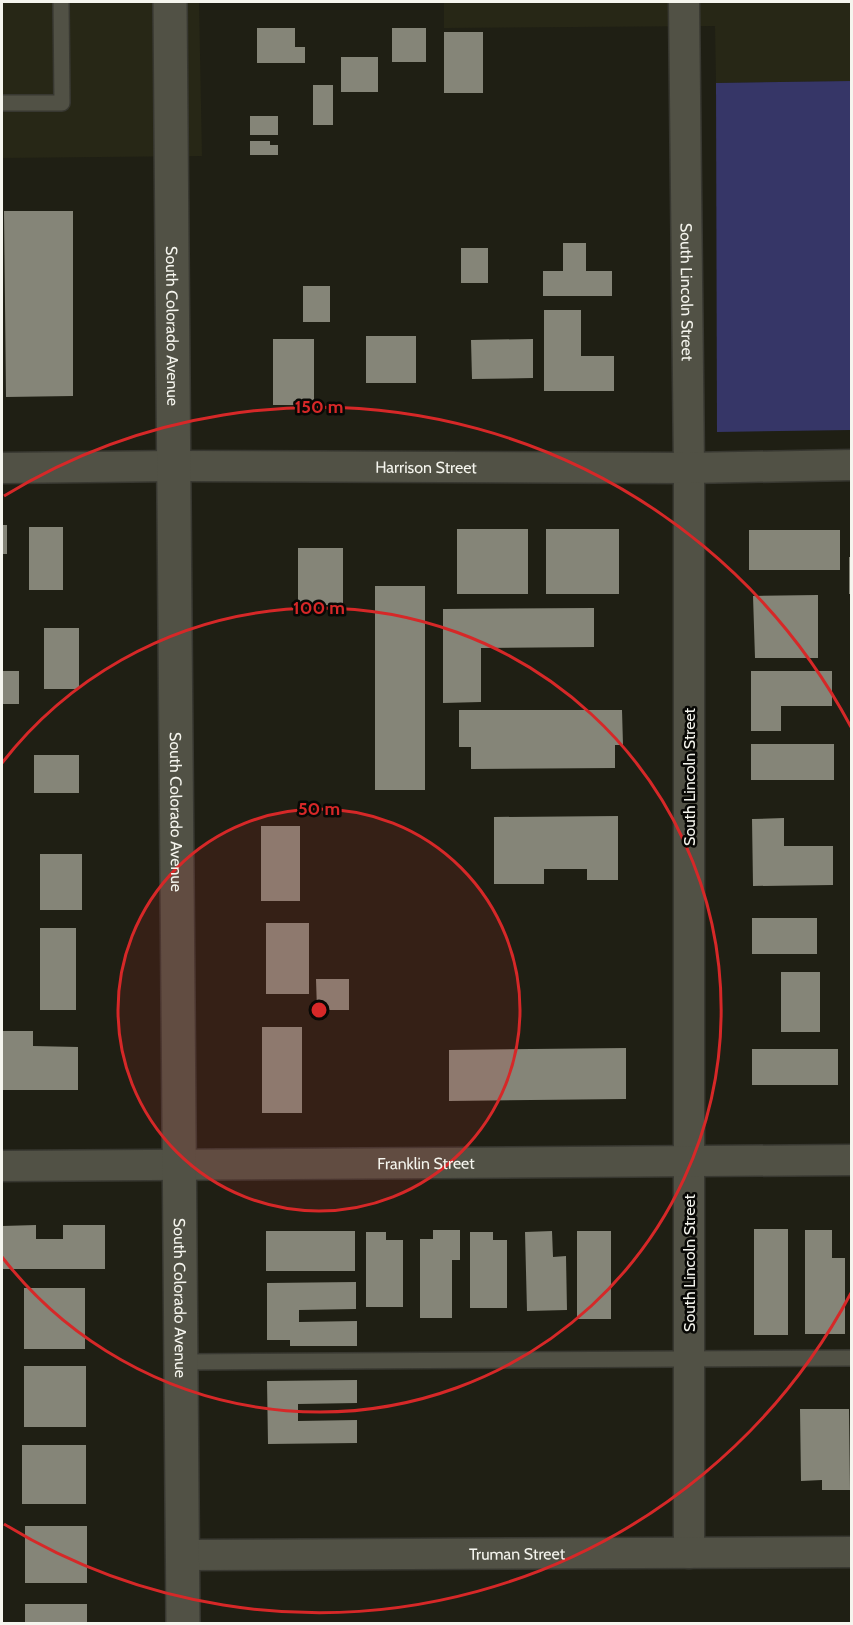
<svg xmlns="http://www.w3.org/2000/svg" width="853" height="1625" font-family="Cabin,sans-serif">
<rect width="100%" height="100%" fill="#1f1f14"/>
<path fill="#272716" d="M2,2H199L202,156L2,158Z
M444,2H851V81L716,83L715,26L444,28Z"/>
<path fill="#363667" d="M851,81V430L717,432L716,83Z"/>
<path fill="#858578" d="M257,28H295V47H305V63H257Z
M392,28H426V62H392Z
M444,32H483V93H444Z
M341,57H378V92H341Z
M313,85H333V125H313Z
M250,116H278V135H250Z
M250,141H270V145H278V155H250Z
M4,211H73V396L6,397Z
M563,243H586V271H612V296H543V271H563Z
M461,248H488V283H461Z
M303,286H330V322H303Z
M544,310H581V356H614V391H544Z
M366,336H416V383H366Z
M273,339H314V405H273Z
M533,339V378L472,379L471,340Z
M2,525H7V554H2Z
M29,527H63V590H29Z
M457,529H528V594H457Z
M546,529H619V594H546Z
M749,530H840V570H749Z
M298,548H343V605H298Z
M849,557H852V594H849Z
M375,586H425V790H375Z
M818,595V658H755L753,596Z
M594,608V647L481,648V702L443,703V609Z
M44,628H79V689H44Z
M2,671H19V704H2Z
M751,671H832V706H781V731H751Z
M459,710H622L623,745H615V768L471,769V747H459Z
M751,744H834V780H751Z
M34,755H79V793H34Z
M618,816V880H587V869H544V884H494V817Z
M784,818V846H833V885L753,886L752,819Z
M261,826H300V901H261Z
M40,854H82V910H40Z
M752,918H817V954H752Z
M266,923H309V994H266Z
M40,928H76V1010H40Z
M781,972H820V1032H781Z
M316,979H349V1010H317Z
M262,1027H302V1113H262Z
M2,1031H33V1046L78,1047V1090H2Z
M626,1048V1099L449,1101V1050Z
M752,1049H838V1085H752Z
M36,1225V1239H63V1225H105V1269H2V1226Z
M754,1229H788V1335H754Z
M433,1230H460V1260H452V1318H420V1239H433Z
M805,1230H832V1258H845V1334H805Z
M266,1231H355V1271H266Z
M552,1231L553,1257L566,1256L567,1310L527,1311L525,1232Z
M577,1231H611V1319H577Z
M366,1232H386V1240H403V1307H366Z
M470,1232H493V1240H507V1308H470Z
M356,1282V1309L299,1310V1322L357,1321V1346H290V1340H267V1283Z
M24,1288H85V1349H24Z
M24,1366H86V1427H24Z
M357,1380V1403L298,1404V1421L357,1420V1443L268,1444L267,1381Z
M800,1409H849L850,1490H822V1480L801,1481Z
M22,1445H86V1504H22Z
M25,1526H87V1583H25Z
M25,1604H87V1624H25Z"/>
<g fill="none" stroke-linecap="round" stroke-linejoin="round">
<defs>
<path id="service" d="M2,103H62L61,2
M181,1362L852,1358"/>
<g id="minor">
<path id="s1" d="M684,2L689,468V1553"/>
<path id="s2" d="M2,468L174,466L689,468L852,465"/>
<path id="s3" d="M2,1166L852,1160"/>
<path id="s4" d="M183,1555L852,1552"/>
</g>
<g id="tertiary">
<path id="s5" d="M170,2L183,1624"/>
</g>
</defs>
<use href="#service" stroke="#383831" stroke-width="18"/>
<use href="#minor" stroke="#383831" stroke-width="33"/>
<use href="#tertiary" stroke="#383831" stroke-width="36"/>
<use href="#service" stroke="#515145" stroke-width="15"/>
<use href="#minor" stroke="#515145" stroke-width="30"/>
<use href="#tertiary" stroke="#515145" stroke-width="33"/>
</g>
<circle cx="319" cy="1010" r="201" fill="#d62828" fill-opacity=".12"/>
<g fill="none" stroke="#d62828" stroke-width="3">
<circle cx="319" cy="1010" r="201"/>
<path d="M2 763A402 402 0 1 1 2 1257"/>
<path d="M851 1293A603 603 0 0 1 4 1524M4 496A603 603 0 0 1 851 727"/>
</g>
<g text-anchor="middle" stroke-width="5" stroke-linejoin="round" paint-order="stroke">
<g font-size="16" fill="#f5f5ee" stroke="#080805">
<text dy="6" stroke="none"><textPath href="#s1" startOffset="290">South Lincoln Street</textPath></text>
<text dy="6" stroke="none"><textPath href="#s5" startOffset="324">South Colorado Avenue</textPath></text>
<text dy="6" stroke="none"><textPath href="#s2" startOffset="424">Harrison Street</textPath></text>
<text transform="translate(689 777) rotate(-90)" y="6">South Lincoln Street</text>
<text dy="6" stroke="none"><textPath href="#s5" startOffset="810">South Colorado Avenue</textPath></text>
<text dy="6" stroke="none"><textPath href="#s3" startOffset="424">Franklin Street</textPath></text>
<text transform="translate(689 1263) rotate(-90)" y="6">South Lincoln Street</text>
<text dy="6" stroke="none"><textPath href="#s5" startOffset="1296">South Colorado Avenue</textPath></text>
<text dy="6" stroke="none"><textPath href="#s4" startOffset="334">Truman Street</textPath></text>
</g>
</g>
<circle cx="319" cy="1010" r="9" fill="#d62828" stroke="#080805" stroke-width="3"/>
<g font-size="18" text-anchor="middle" font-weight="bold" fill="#d62828" stroke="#080805" stroke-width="5" stroke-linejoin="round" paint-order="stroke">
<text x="319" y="413">150 m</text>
<text x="319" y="614">100 m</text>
<text x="319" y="815">50 m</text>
</g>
<rect width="853" height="1625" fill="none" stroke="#f5f5ee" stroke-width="6"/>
</svg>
